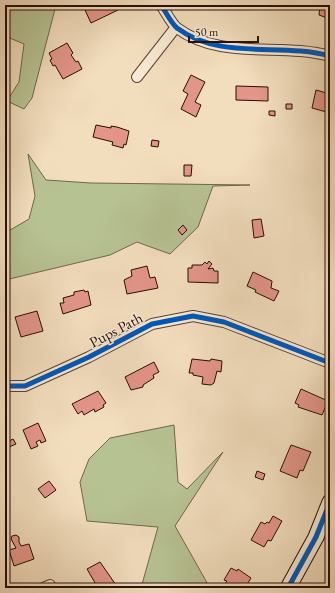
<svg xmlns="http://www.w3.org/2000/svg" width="335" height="593" font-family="'EB Garamond',serif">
<rect width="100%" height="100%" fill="#f2ddbd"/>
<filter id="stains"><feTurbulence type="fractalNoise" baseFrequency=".005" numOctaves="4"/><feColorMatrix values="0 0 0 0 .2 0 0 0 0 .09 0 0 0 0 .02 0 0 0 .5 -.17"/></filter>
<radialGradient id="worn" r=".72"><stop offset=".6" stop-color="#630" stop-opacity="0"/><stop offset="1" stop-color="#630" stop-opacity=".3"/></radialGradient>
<path fill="#b7c293" stroke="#6f684a" d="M5,5H56L32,98L24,109L7,101L19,82L24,44L5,36Z
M28,154L46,180L91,183L250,185L213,186L198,227L170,254L137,242L110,255L5,280V233L29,219L35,196Z
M174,425L178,482L187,489L223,452L175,526L210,588H141L158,527L87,521L80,482L89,459L110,438Z"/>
<path fill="#e49589" stroke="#270e02" d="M97,5H116L118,10L91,23L85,10Z
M320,5H330V19L319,15Z
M67,43L73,53L71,55L76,62L78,61L82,69L63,79L55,65L53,66L50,60L52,59L49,53Z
M191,75L205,82L195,102L201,105L196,117L181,109L188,94L183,91Z
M236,86L268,87V101L236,100Z
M316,90L330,94V113L312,108Z
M286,104H292V109H286Z
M269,111H275V116L269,115Z
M96,125L111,128V126L117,127L129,131L126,145L124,144L123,148L112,145L113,142L93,137Z
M152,140L159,141L158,147L151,146Z
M184,165H192L191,176H184Z
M261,219L264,236L254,238L252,220Z
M183,225L187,230L182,235L178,230Z
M209,261L212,264L208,269L213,268L214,271H218V283L188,282V268H192V265H202L205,262L207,264Z
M147,266L150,278L155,277L158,288L127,294L124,280L132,276L131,270Z
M253,272L272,281L271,288L279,291L274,301L255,292L256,290L247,286Z
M84,290L85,292L88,291L91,305L63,314L60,303H64L63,298L74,295V292Z
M328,308H330V324L326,323Z
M37,311L43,331L21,337L15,317Z
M5,312L10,319L7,323L5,322Z
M192,359L210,361L211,359L222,361L221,372L217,371L214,383L211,385L202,384L203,377L193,375V373H189Z
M154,362L159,372L153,375L154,378L143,385V387L131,390L125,377Z
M301,389L328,401L322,415L298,407L299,405L295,403Z
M98,391L106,403L103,405L104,407L95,412L94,409L84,415L82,411L78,414L72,404Z
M38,423L46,441L41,443L40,440L36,442L38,446L31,449L23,430Z
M13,439L16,444L9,447L7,442Z
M291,445L311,452L303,471L300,470L297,478L280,471Z
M257,471L265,474L263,480L255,477Z
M49,481L56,490L45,498L38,489Z
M273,516L282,521L271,541L268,540L264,547L251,540L261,522L265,524L267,522L269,523Z
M16,535L19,537V542L21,546L29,544L34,559L14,566L9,550L16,548L11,539L12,536Z
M100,562L116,585L113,588H98L87,569Z
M231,568L237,571L238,569L251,578L246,586L244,585L242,588H222L227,581L224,580Z"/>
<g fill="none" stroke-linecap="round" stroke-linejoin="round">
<defs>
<path id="street" d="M161,5C166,12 171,23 177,28C221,61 281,42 330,56
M137,77L176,27
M5,386H25L89,357L152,324L193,316L224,322L330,363
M43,588L50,585L51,588"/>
<path id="secondary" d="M288,588L316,537L330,502"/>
</defs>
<use href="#street" stroke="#5a4231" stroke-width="12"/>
<use href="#secondary" stroke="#270e02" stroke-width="17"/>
<use href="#street" stroke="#f7e9d4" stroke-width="10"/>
<use href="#secondary" stroke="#f7e9d4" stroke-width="15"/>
<defs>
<path id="cycleway" d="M161,5C166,12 171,23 177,28C221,61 281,42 330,56
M5,386H25L89,357L152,324L193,316L224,322L330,363
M288,588L316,537L330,502"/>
</defs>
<use href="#cycleway" stroke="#f7e9d4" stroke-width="8"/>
<use href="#cycleway" stroke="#0057b8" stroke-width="5"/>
</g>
<g text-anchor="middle" stroke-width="3" stroke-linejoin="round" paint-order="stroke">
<g font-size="15" fill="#270e02" stroke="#f7e9d4">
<text transform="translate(116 330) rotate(-28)" y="5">Pups Path</text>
</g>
</g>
<rect width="335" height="593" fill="none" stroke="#f2ddbd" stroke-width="20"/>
<rect x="6" y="6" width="323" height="581" fill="none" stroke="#270e02" stroke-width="2"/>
<rect x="10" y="10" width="315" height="573" fill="none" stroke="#270e02"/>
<path d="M189 36v6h69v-6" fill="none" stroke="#270e02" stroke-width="2"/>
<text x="195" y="36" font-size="12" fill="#270e02" stroke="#f7e9d4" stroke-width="3" paint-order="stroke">50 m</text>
<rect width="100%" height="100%" filter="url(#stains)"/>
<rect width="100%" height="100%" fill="url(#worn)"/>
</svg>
